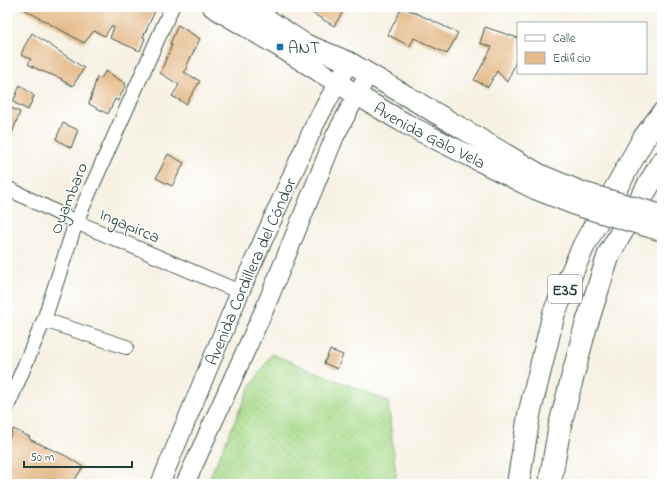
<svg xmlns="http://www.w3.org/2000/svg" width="669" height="491" font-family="'Indie Flower',sans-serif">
<defs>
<pattern id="grass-dots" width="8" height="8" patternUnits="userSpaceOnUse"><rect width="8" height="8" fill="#a8db8b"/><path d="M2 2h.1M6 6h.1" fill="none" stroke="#90bd79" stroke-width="1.8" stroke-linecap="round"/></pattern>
</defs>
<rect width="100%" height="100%" fill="#fff"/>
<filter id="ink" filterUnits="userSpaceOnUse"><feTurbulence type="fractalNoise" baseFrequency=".025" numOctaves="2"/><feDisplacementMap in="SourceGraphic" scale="8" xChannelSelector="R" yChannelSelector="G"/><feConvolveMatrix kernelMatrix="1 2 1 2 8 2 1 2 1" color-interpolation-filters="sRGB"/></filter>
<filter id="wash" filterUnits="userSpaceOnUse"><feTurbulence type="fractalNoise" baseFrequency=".012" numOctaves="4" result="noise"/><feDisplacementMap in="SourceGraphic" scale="16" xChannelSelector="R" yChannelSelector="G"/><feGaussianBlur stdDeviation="0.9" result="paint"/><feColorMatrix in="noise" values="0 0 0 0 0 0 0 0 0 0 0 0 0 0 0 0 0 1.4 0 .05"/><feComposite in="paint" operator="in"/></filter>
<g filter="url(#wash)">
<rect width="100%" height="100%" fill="#f6f1e2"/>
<path fill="url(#grass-dots)" stroke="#648c60" d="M272,354L388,401L397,484H207L249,389Z"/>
<g id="blocks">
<path fill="#e4ba88" d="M20,7H157L143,37L145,38L140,51L110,38L114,27L111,26L105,36L94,31L84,43Z
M302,7H346L334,26Z
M402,7L429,19L458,33L447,54L414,38L410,46L388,35Z
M178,25L200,39L186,67L188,68L184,72L200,81L186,104L172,96L179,85L160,73L172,45L170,44Z
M485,27L518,38V57L507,82L497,71L488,87L474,80L492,47L480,43Z
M32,33L84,68L73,86L61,80L62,79L37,69L28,64L31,59L21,55L24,47Z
M106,71L126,84L118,101L115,99L108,114L89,104L97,77L100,79Z
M20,85L34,96L28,110L13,102Z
M7,106L20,112L8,144H7Z
M63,123L78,130L71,148L56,139Z
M168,154L184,163L172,186L156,178Z
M330,350L343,355L337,369L324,363Z
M13,429L30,437L29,439L66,456L83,467L72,484H7V443Z"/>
</g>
</g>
<g filter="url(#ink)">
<use href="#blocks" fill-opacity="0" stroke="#3f584e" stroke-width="1"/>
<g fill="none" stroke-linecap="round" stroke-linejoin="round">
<defs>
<path id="minor" d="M7,188L76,222L240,292
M44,320L126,347
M7,407L44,320L76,222L172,7"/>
<g id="tertiary">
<path id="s1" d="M160,484L240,292L315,124L349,62"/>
<path d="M185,484L265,308L335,136L368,74"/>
</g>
<g id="secondary">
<path id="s2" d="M213,7L280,47L357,95L406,124L535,189L578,206"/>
<path d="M248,7L305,44L349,62L541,175L582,192"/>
</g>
<path id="trunk" d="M518,484L529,415L554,313L584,245L644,138L662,114
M551,484V477L560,425L585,329L609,254L662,162"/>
</defs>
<use href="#minor" stroke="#3f584e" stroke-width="16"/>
<use href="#tertiary" stroke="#3f584e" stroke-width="20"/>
<use href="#secondary" stroke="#3f584e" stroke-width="22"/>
<use href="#trunk" stroke="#3f584e" stroke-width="24"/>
<use href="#minor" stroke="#fff" stroke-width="14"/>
<use href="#tertiary" stroke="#fff" stroke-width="18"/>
<use href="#secondary" stroke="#fff" stroke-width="20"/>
<use href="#trunk" stroke="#fff" stroke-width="22"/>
<defs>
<path id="secondary-bridge" d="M582,192L662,215
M578,206L662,231"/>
</defs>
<use href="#secondary-bridge" stroke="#3f584e" stroke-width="22" stroke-linecap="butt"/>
<use href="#secondary-bridge" stroke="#fff" stroke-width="20"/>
</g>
</g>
<rect fill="#1f6fb2" stroke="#fff" stroke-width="1.5" x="276" y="43" width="8" height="8" rx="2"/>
<g text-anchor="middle" stroke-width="3" stroke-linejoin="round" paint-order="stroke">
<rect fill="#fff" stroke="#627771" stroke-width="1" x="548" y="275" width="34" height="28" rx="3"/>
<g font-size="16" font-weight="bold" fill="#1f3d34">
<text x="565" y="295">E35</text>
</g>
<g font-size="17" fill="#1f3d34" stroke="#fff" text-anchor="start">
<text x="288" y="53">ANT</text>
</g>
<g font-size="17" fill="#1f3d34" stroke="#fff">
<text dy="6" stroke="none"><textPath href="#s2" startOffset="252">Avenida Galo Vela</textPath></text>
<text transform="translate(68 198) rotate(-68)" y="6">Oyambaro</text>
<text transform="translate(130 225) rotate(23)" y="6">Ingapirca</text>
<text dy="6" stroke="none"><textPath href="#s1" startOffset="231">Avenida Cordillera del Cóndor</textPath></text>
</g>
</g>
<rect width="669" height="491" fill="none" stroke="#fff" stroke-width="24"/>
<rect x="517" y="22" width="130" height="52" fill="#ffffff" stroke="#a5b1ae"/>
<rect x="525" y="35" width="20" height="6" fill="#ffffff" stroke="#a5b1ae"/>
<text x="553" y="42" font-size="12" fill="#1f3d34">Calle</text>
<rect x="525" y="52" width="20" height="12" fill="#e4ba88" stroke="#a5b1ae"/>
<text x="553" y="62" font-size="12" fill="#1f3d34">Edificio</text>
<path d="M24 461v6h108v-6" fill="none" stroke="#1f3d34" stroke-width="2"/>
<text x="30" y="461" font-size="12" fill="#1f3d34" stroke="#ffffff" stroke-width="3" paint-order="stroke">50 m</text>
</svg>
